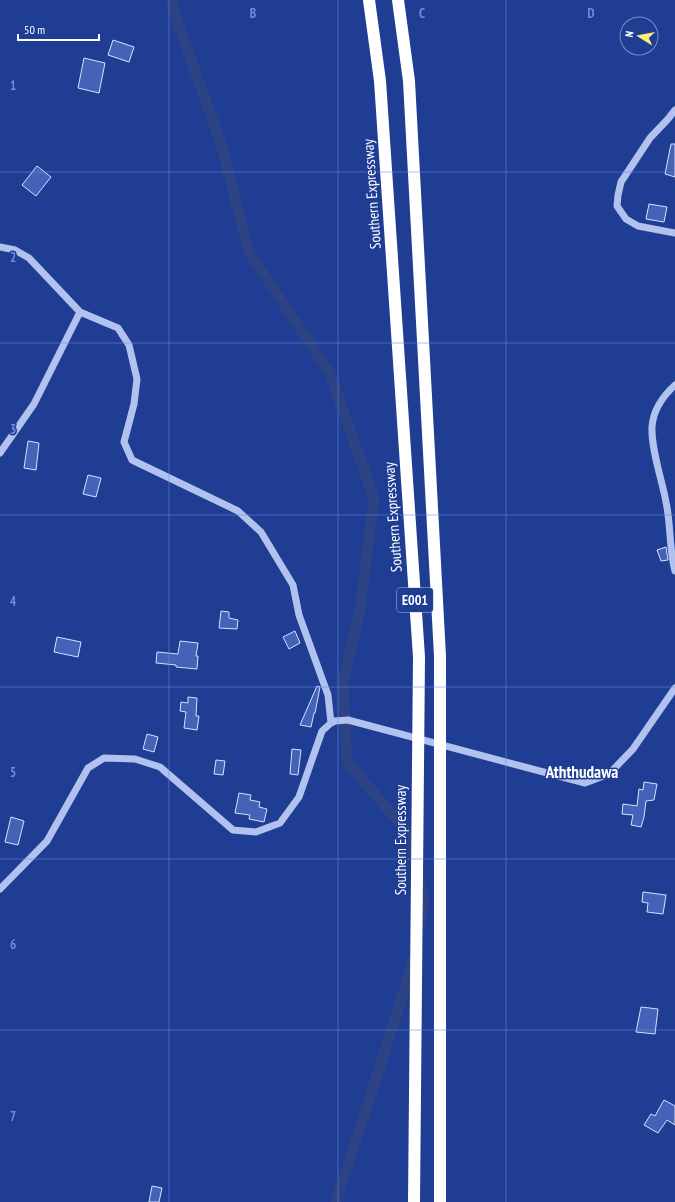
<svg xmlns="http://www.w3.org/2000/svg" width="675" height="1202" font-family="'PT Sans Narrow',sans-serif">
<rect width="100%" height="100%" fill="#1f3d93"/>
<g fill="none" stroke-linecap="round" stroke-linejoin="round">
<path stroke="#2d4383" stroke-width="11" d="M170,0L222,147L249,252L330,373L374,499L360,610L343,682L347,762L410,835L414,856
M420,881L424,900L420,923
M336,1202L414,960"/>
</g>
<path fill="#4463b8" stroke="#d7e1fa" d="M113,40L134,47L129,62L108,55Z
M84,58L105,63L99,93L78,88Z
M671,144H675V177L665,174Z
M37,166L51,177L36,196L22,185Z
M649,204L667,207L664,222L646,219Z
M28,441L39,443L36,470L24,468Z
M88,475L101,478L96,497L83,494Z
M666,547L668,560L661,561L657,550Z
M221,611L229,612V618L238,620L237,629L219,628Z
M295,631L300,643L289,649L283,637Z
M57,637L81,642L78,657L54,652Z
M180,641L198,643L196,656H198L197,669L176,667V665L156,663L157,652L178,654Z
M317,686L320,687L315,713H314L311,727L300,725Z
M188,697L197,698L196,716H199L197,730L184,728L186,712L180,711L181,702L188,703Z
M147,734L158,737L154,752L143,749Z
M292,749L301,750L298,775L290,774Z
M216,760L225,761L223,775L214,774Z
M644,782L657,784L654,800L646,801L644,817L641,827L631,825L633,815L622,814L623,804L637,806L639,789L643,790Z
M239,793L251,795L250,800L260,802L259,807L267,809L264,822L249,819L250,815L235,813Z
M11,817L24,821L18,845L5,842Z
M643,892L666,895L663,914L647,912L648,903L642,902Z
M641,1007L658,1009L655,1034L636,1032Z
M664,1100L675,1106V1125L667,1120L658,1133L644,1125L651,1114L655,1116Z
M152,1186L162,1188L159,1202H149Z"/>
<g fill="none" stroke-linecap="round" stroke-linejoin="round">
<path stroke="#b1c2ee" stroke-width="7" d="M675,110L668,119L650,138L621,182L618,195L617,206L626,219L638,226L675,233
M0,247L15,250L29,258L80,312L118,328L129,345L137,379L134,404L124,442L132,460L238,511L261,532L293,585L299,615L328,695L331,723
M675,385C663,396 653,411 652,427C651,449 662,480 666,502C671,525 669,549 675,571
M0,453L34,404L80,312
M0,889L47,841L88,768L104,758L135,759L160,767L233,830L256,832L280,823L299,797L322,731L331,723L335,721L348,720L585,783L609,774L633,749L675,688"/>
<path stroke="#fff" stroke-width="12" d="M369,0L380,81L419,657L414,1202
M398,0L409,81L440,656V1202"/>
</g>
<path fill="none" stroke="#6c8ce6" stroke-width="1" stroke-opacity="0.55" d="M169,0V1202M338,0V1202M506,0V1202M0,172H675M0,343H675M0,515H675M0,687H675M0,859H675M0,1030H675"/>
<g text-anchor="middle" stroke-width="3" stroke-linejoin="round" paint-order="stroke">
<rect fill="#1f3d93" stroke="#bcc5df" stroke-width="1" x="397" y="588" width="36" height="24" rx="3"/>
<g font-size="14" font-weight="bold" fill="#fff">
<text x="415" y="605">E001</text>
</g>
<g font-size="15" fill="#fff" stroke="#1f3d93">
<text transform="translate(372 194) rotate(-94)" y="5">Southern Expressway</text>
<text transform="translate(393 517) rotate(-94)" y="5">Southern Expressway</text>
<text transform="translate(401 840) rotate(-90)" y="5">Southern Expressway</text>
</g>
<g font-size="17" font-weight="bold" fill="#fff" stroke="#1f3d93">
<text x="582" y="778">Aththudawa</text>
</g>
</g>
<g font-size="13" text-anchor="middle" font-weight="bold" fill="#6c8ce6" stroke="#1f3d93" stroke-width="3" stroke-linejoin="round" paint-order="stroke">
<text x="253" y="18">B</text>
<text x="422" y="18">C</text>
<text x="591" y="18">D</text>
<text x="13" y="90">1</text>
<text x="13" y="262">2</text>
<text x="13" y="434">3</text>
<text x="13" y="606">4</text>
<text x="13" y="777">5</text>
<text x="13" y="949">6</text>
<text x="13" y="1121">7</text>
</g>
<g transform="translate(639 36) rotate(281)"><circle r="19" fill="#1f3d93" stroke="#798bbe"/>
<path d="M0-3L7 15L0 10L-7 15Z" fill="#fbec72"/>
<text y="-6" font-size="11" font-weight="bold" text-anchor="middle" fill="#ffffff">N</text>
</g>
<path d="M18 34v6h81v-6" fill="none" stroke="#ffffff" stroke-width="2"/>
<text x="24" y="34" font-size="12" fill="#ffffff" stroke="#1f3d93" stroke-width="3" paint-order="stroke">50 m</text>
</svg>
